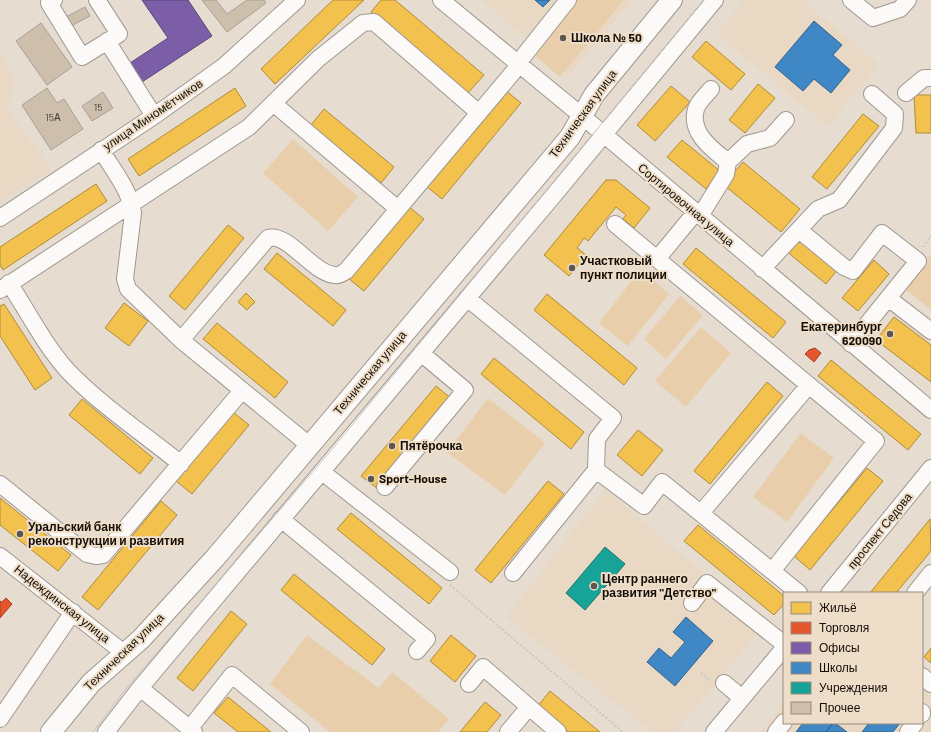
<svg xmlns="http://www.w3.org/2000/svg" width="931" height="732" font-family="Barlow,sans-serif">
<rect width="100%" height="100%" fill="#e6dcd0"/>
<path fill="#e9d8c4" d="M481,0H633L569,75Z
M744,0H802L879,64L827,126L716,33Z
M0,54L14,79L8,110L51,169L0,202Z
M605,490L765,624L675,732H652L506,617Z
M929,689L931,690V732H760L784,703V723H922V694L923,695Z"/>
<path fill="#e9ceac" d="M575,0H624L560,77L532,53Z
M293,139L358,197L328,231L263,173Z
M931,254V310L904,288Z
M641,269L669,294L628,346L599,323Z
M680,296L703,315L666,359L644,339Z
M701,327L731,353L686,407L655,381Z
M488,398L545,443L505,495L447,452Z
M801,433L834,458L787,522L753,497Z
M307,635L379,688L392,672L449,719L438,732H330L270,684Z"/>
<path fill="#f2c14e" stroke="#af8b39" d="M333,0H364L275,84L261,69Z
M381,0H395L484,75L468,93L371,12Z
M706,41L745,74L731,90L692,57Z
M758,84L775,98L745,133L729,120Z
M671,86L690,102L655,141L637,125Z
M235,88L246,106L139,176L128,159Z
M505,90L521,103L442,199L426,186Z
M914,95H931V133H916Z
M324,109L394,167L381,183L311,125Z
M863,114L879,126L827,189L812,177Z
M682,140L720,171L706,189L667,157Z
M743,162L800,209L781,232L724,185Z
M606,180H616L650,208L634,228L623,219L626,215L616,207L588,241L584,238L577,248L586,255L569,276L544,255Z
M96,184L107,201L3,270L0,265V247Z
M408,206L424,219L364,291L348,278Z
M228,225L244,238L185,310L169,296Z
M797,235L838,269L826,284L785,250Z
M696,248L786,322L773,338L683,264Z
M277,253L346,310L333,326L264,269Z
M874,260L889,274L858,311L842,298Z
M246,293L255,302L247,310L238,302Z
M547,294L637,368L624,385L534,310Z
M124,303L148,321L129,346L105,328Z
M4,304L52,378L35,390L0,336V306Z
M894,317L931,345V382L876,340Z
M217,323L288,382L275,398L203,339Z
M494,358L584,432L571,449L481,374Z
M831,360L921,434L908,450L818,376Z
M767,382L783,396L710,484L694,471Z
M436,386L452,399L378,489L361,476Z
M82,399L153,458L140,474L69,415Z
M233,412L249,425L192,494L176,481Z
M638,430L663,450L642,476L617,455Z
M867,468L883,481L810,570L794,556Z
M548,481L564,494L491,583L475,570Z
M0,498L71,555L58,571L0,525Z
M161,501L177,515L98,610L82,597Z
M351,513L442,588L429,604L337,529Z
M930,519L931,551L896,593H870Z
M698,525L784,596V604L774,615L684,541Z
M294,574L385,649L372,665L281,590Z
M231,611L247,624L193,691L177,678Z
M451,635L476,656L455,682L430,661Z
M931,648V663L924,657Z
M550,691L600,732H568L537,707Z
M228,697L271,732H238L214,713Z
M485,702L501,715L487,732H460Z"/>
<path fill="#e4572e" stroke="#a64122" d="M815,348L821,353L814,362L805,354L809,350Z
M6,598L12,604L0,618V601L2,602Z"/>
<path fill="#7b5ea7" stroke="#5c4677" d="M142,0H188L212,36L142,82L130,63L168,38Z"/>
<path fill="#3f88c5" stroke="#32638c" d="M535,0H550L543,7Z
M814,21L842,45L833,55L850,70L831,93L814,79L803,91L775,67Z
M686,617L713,641L675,686L647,662L659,648L671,658L685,642L673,632Z
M803,723H833L826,732H796Z
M833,723H835L847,732H826Z
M869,723H900L893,732H862Z"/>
<path fill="#17a398" stroke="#16766c" d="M605,547L625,564L585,610L566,593Z"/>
<path fill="#cdbfac" stroke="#a8a198" d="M202,0H216L227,14L247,0H264L266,3L227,32Z
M85,7L90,16L69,27L64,18Z
M41,23L72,67L47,85L16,41Z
M47,88L57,103L64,99L83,129L51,150L22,105Z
M103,92L113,108L92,121L82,106Z"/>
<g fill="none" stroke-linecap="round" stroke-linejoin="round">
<defs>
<path id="minor" d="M54,0L49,3L82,57L119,34L97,0
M441,0L582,116L931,410
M851,0L873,18L900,9L908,0
M107,41L154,116
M518,63L568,0
M906,93L924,78H931
M273,103L398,209
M101,150C113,170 130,190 133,213L125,279L128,289L181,340L309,445
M728,162L747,144L770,138L786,120
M700,216L726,174L728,162C712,149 689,133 696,109C698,102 707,94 711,89
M0,218L154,116L224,66L297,0
M615,224L876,441L772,571
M799,230L844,267L853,271L882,233L918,261L851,344
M657,259L695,213
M762,269L818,209L839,200L894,128L895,114L872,94
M9,283C28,312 44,344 67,370C99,404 144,434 181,464
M0,290L249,127L318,59L363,23L374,22L479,113
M467,298L613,418L597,439L596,470
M888,298L931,331
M181,340L268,238C288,232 313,274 335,275C339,276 343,273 346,271L520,64
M322,472L450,572
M0,484L87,554L96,556L103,555L240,393
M385,487L465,390L421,353
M701,513L809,385
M281,519L427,639L417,651
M0,556L124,653
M513,573L596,470L644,506L662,482L799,593
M829,593L931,468
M915,593L931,573
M692,603L707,583L784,644
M922,676L931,684
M724,683L742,698
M469,684L483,667L558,732
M140,688L194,732
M922,712V714
M0,719L73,612
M190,728L232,675L301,732
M106,732L140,688L554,195L715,0
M508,732L529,707
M714,732L784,648
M776,732L784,722
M908,732L915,723"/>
<path id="major" d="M51,732L91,683L141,639L215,558L570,137L594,95L672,0"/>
</defs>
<use href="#minor" stroke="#9f988f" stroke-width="18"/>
<use href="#major" stroke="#9f988f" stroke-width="22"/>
<path stroke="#ccc8c5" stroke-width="2" stroke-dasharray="2 2" stroke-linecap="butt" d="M923,247L931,236
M450,585L623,732
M701,673L711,681"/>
<use href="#minor" stroke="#fbfaf8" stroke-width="16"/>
<use href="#major" stroke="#fbfaf8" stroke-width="20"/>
<path stroke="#c6c3c0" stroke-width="1" d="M93,732L124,691L328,454L704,0"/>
</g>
<g fill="#5e564d" stroke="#eeddc8" stroke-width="1.5">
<circle cx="563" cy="38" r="4"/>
<circle cx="572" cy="268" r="4"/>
<circle cx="890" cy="334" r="4"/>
<circle cx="392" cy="446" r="4"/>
<circle cx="371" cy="479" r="4"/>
<circle cx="20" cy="534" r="4"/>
<circle cx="594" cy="586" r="4"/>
</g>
<g text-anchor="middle" stroke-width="4" stroke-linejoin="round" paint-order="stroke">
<g font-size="10" fill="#423a30">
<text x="98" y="111">15</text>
<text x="53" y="121">15А</text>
</g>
<g font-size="12" font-weight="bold" fill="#140e07" stroke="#eeddc8" text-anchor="start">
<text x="571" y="42">Школа № 50</text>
<text x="580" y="265">Участковый<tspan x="580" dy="14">пункт полиции</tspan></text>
<text x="882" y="331" text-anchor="end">Екатеринбург<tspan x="882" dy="14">620090</tspan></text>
<text x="400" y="450">Пятёрочка</text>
<text x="379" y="483">Sport-House</text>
<text x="28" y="531">Уральский банк<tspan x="28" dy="14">реконструкции и развития</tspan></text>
<text x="602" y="583">Центр раннего<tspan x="602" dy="14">развития "Детство"</tspan></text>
</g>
<g font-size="12" fill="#140e07" stroke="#eeddc8">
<text transform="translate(583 114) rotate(-54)" y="4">Техническая улица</text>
<text transform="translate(153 115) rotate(-34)" y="4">улица Миномётчиков</text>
<text transform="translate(686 205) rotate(40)" y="4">Сортировочная улица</text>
<text transform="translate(370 373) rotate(-50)" y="4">Техническая улица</text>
<text transform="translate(880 531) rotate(-51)" y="4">проспект Седова</text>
<text transform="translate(62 604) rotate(38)" y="4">Надеждинская улица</text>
<text transform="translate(124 652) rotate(-44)" y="4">Техническая улица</text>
</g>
</g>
<rect x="783" y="592" width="140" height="132" fill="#eeddc8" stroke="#978a7b"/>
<rect x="791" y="602" width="20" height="12" fill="#f2c14e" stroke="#978a7b"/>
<text x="819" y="612" font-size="12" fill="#140e07">Жильё</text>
<rect x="791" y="622" width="20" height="12" fill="#e4572e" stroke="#978a7b"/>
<text x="819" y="632" font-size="12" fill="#140e07">Торговля</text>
<rect x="791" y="642" width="20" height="12" fill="#7b5ea7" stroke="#978a7b"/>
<text x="819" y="652" font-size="12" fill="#140e07">Офисы</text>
<rect x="791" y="662" width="20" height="12" fill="#3f88c5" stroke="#978a7b"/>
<text x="819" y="672" font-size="12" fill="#140e07">Школы</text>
<rect x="791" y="682" width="20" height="12" fill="#17a398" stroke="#978a7b"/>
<text x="819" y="692" font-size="12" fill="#140e07">Учреждения</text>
<rect x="791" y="702" width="20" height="12" fill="#cdbfac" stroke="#978a7b"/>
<text x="819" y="712" font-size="12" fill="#140e07">Прочее</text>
</svg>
